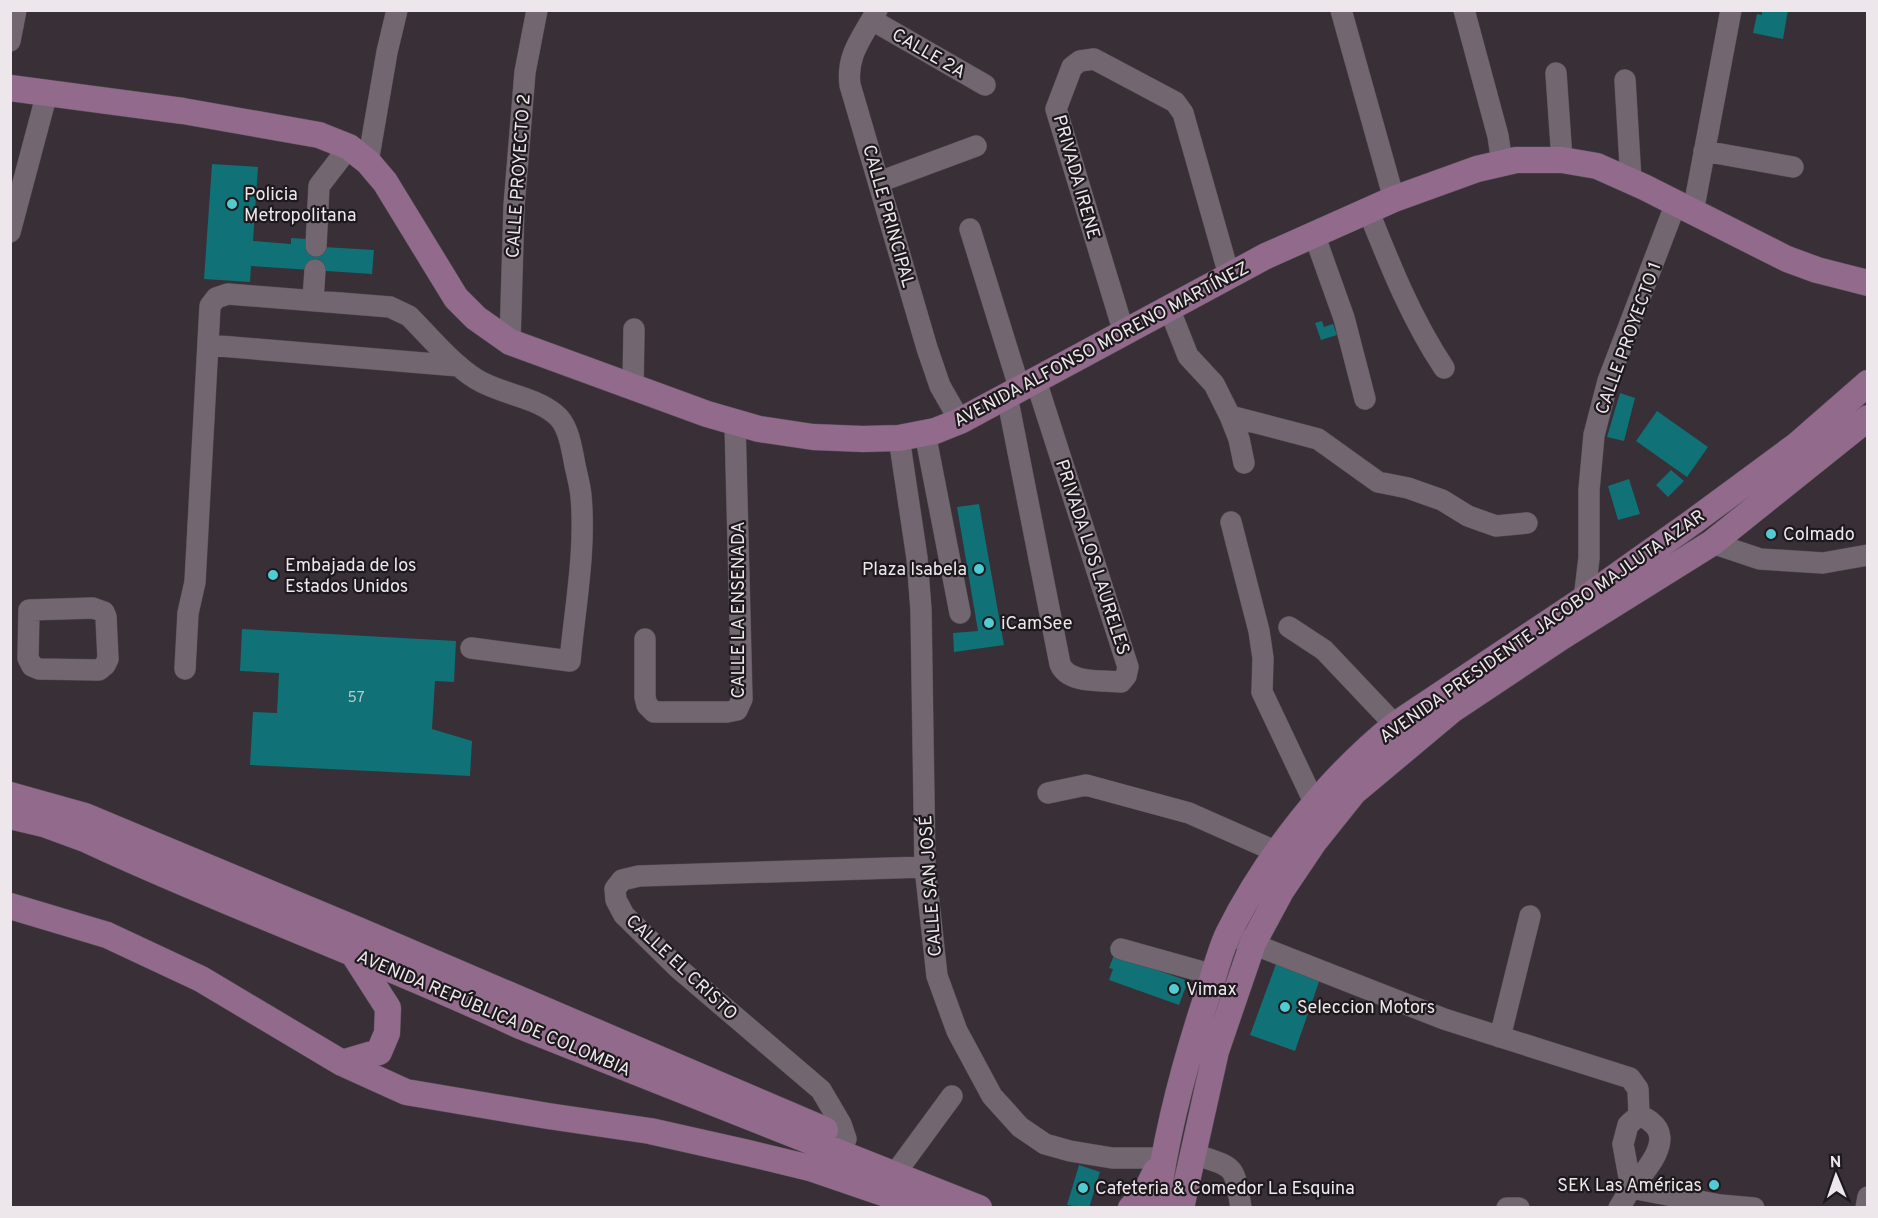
<svg xmlns="http://www.w3.org/2000/svg" width="1878" height="1218" font-family="Overpass,sans-serif">
<rect width="100%" height="100%" fill="#382f37"/>
<path fill="#107176" d="M1762,10H1788L1783,39L1753,33L1757,14L1762,15Z
M212,164L258,167L253,241L291,244V238L307,239V246L374,250L372,274L251,266L250,282L204,279Z
M1322,321L1324,327L1333,324L1337,335L1321,340L1315,323Z
M1620,393L1635,398L1624,441L1607,437Z
M1657,411L1708,447L1687,477L1636,441Z
M1671,470L1684,481L1668,497L1656,485Z
M1629,479L1640,514L1618,520L1608,486Z
M979,504L1004,645L954,652L953,633L978,631L957,507Z
M242,629L456,641L454,682L435,681L432,729L472,741L470,776L250,765L253,712L277,713L279,673L240,671Z
M1114,955L1188,981L1179,1005L1109,980L1113,969L1109,968Z
M1276,964L1320,979L1295,1051L1250,1035Z
M1079,1165L1100,1172L1089,1208L1067,1205Z"/>
<g fill="none" stroke-linecap="round" stroke-linejoin="round">
<defs>
<path id="minor" d="M877,10C863,37 846,54 850,85L927,348L940,386L960,421
M1341,10L1394,199
M1464,10L1498,136L1502,163
M872,20L985,85
M10,41L16,10
M1556,73L1562,160
M1625,80L1631,181
M1704,151L1793,167
M368,162L387,52L397,10
M879,182L976,146
M1368,210C1390,265 1411,318 1444,368
M1693,212L1731,10
M970,229L1020,390
M10,232L47,93
M1314,234L1344,318L1365,399
M316,246L319,186L349,147
M313,300L315,270
M1169,308L1188,356L1214,384L1230,416L1318,439L1378,482L1408,488L1442,500L1468,516L1496,526L1527,523
M1124,333L1056,109L1072,67L1080,61L1094,59L1175,102L1183,113L1229,275
M510,342L514,206L525,72L537,10
M208,345L459,366
M633,387L634,329
M1007,396L1060,664C1068,684 1102,680 1121,682L1126,676L1128,667L1036,381
M1230,416L1239,439L1244,463
M925,433L960,613
M899,438L917,558L921,610L925,867L937,976L957,1031L992,1096L1020,1127L1045,1144L1070,1151L1112,1158H1162
M1231,522L1259,631L1263,658L1262,692L1315,804
M1712,543L1760,559L1823,563L1868,555
M93,608L104,612L106,617L108,659L105,665L99,670L39,669L32,666L28,658L29,610Z
M1591,609L1584,599L1589,558V490L1594,435L1608,381L1676,203
M1289,627L1324,650L1395,725
M645,639V697L647,705L654,712H727L737,710L742,699L735,422
M185,669L188,613L195,582L210,306L216,298L228,294L390,307L409,316C430,337 451,363 476,379C500,394 533,396 555,414C568,424 571,445 574,460C576,472 580,484 581,496C586,550 575,607 570,661L471,648
M1048,793L1086,785L1189,813L1277,852
M1240,939L1444,1019L1630,1078L1638,1089L1639,1115L1628,1125L1623,1144L1631,1188L1619,1208
M1121,949L1214,975
M1500,1037L1530,916
M846,1139L841,1124L821,1090L678,968L624,915L616,900L615,889L622,880L639,876L925,867
M1194,1154C1235,1168 1234,1163 1241,1208
M894,1175L952,1096
M1631,1188L1720,1205L1754,1208
M1631,1188C1644,1173 1675,1140 1651,1122C1648,1119 1643,1117 1639,1115
M1507,1208H1519
M1866,1208L1868,1197"/>
<path id="major" d="M10,88L183,111L319,135L349,147L368,162L385,182L456,298L476,318L510,342L707,414L759,429L813,437L863,439L899,438L935,431L960,421L1266,256L1394,199L1477,169L1516,160H1562L1597,166L1644,187L1787,259L1817,270L1868,283
M10,795L85,816L358,930L825,1130
M10,816L44,824L85,839C228,906 377,959 520,1026L979,1208
M10,906L107,935L201,979L342,1063L406,1092L548,1116L650,1131L748,1153L810,1168L927,1208
M342,1063L379,1052L387,1033L388,1008L354,955
M1131,1208L1145,1193L1156,1171
M1156,1208C1166,1133 1185,1061 1209,990C1215,972 1220,951 1228,934C1267,856 1328,779 1395,725L1584,599L1694,521L1797,445L1868,383
M1181,1208L1216,1051L1253,943L1281,891L1314,842L1354,792L1452,710L1563,636L1712,543L1868,418"/>
</defs>
<use href="#minor" stroke="#554d54" stroke-width="22"/>
<use href="#major" stroke="#554d54" stroke-width="27"/>
<use href="#minor" stroke="#726770" stroke-width="21"/>
<use href="#major" stroke="#916a8c" stroke-width="26"/>
</g>
<g fill="#51ccd3" stroke="#1d191c" stroke-width="2">
<circle cx="232" cy="204" r="6"/>
<circle cx="1771" cy="534" r="6"/>
<circle cx="979" cy="569" r="6"/>
<circle cx="273" cy="575" r="6"/>
<circle cx="989" cy="623" r="6"/>
<circle cx="1174" cy="989" r="6"/>
<circle cx="1285" cy="1007" r="6"/>
<circle cx="1714" cy="1185" r="6"/>
<circle cx="1083" cy="1188" r="6"/>
</g>
<g text-anchor="middle" stroke-width="4.5" stroke-linejoin="round" paint-order="stroke">
<g font-size="15" fill="#b6cace">
<text x="356" y="702">57</text>
</g>
<g font-size="18" fill="#ede7ec" stroke="#1d191c">
<text transform="translate(929 53) rotate(30)" y="6">CALLE 2A</text>
<text transform="translate(518 176) rotate(-86)" y="6">CALLE PROYECTO 2</text>
<text transform="translate(1077 177) rotate(74)" y="6">PRIVADA IRENE</text>
<text transform="translate(889 216) rotate(74)" y="6">CALLE PRINCIPAL</text>
<text transform="translate(1628 338) rotate(-70)" y="6">CALLE PROYECTO 1</text>
<text transform="translate(1101 344) rotate(-28)" y="6">AVENIDA ALFONSO MORENO MARTÍNEZ</text>
<text transform="translate(1093 557) rotate(72)" y="6">PRIVADA LOS LAURELES</text>
<text transform="translate(738 610) rotate(-90)" y="6">CALLE LA ENSENADA</text>
<text transform="translate(1542 626) rotate(-35)" y="6">AVENIDA PRESIDENTE JACOBO MAJLUTA AZAR</text>
<text transform="translate(930 886) rotate(-94)" y="6">CALLE SAN JOSÉ</text>
<text transform="translate(682 967) rotate(43)" y="6">CALLE EL CRISTO</text>
<text transform="translate(494 1013) rotate(23)" y="6">AVENIDA REPÚBLICA DE COLOMBIA</text>
</g>
<g font-size="18" fill="#ede7ec" stroke="#1d191c" text-anchor="start">
<text x="244" y="200">Policia<tspan x="244" dy="21">Metropolitana</tspan></text>
<text x="1783" y="540">Colmado</text>
<text x="285" y="571">Embajada de los<tspan x="285" dy="21">Estados Unidos</tspan></text>
<text x="967" y="575" text-anchor="end">Plaza Isabela</text>
<text x="1001" y="629">iCamSee</text>
<text x="1186" y="995">Vimax</text>
<text x="1297" y="1013">Seleccion Motors</text>
<text x="1702" y="1191" text-anchor="end">SEK Las Américas</text>
<text x="1095" y="1194">Cafeteria &amp; Comedor La Esquina</text>
</g>
</g>
<rect width="1878" height="1218" fill="none" stroke="#ede7ec" stroke-width="24"/>
<g transform="translate(1836 1176) rotate(358)" stroke="#1d191c" stroke-width="4.5" paint-order="stroke">
<path d="M0-4.5L10 22L0 15L-10 22Z" fill="#ede7ec"/>
<text y="-9" font-size="16" font-weight="bold" text-anchor="middle" fill="#ede7ec">N</text>
</g>
</svg>
